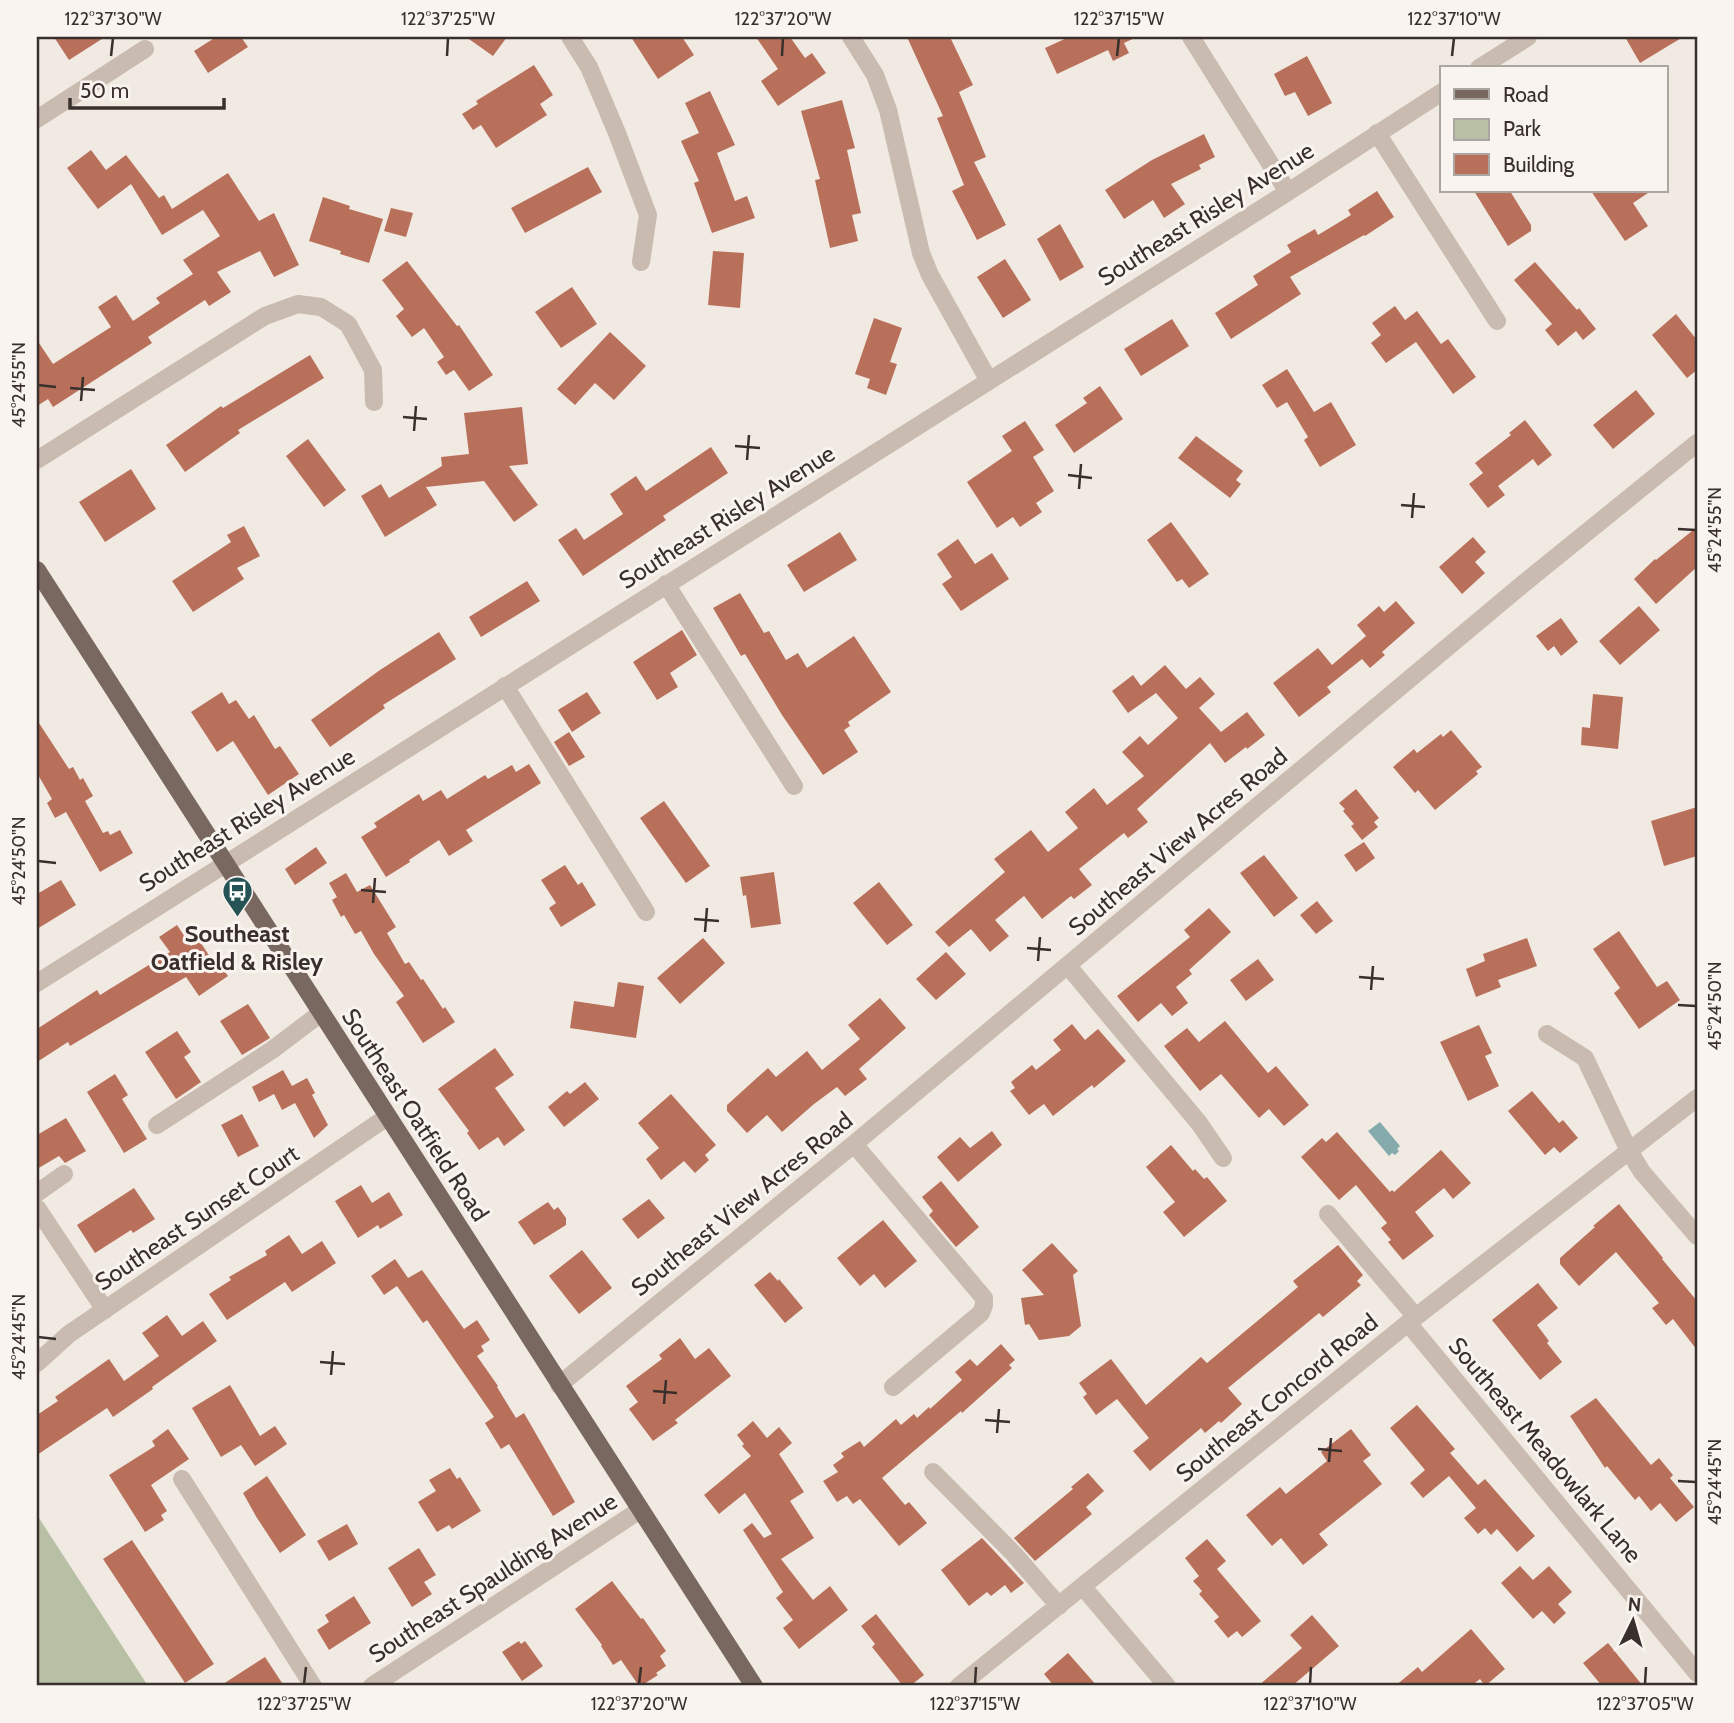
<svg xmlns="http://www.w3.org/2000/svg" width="1734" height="1723" font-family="Cabin,sans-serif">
<rect width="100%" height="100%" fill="#f1eae3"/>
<path fill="#b7bfa4" d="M37,1515L148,1686H37Z"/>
<path fill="#85aaac" d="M1380,1122L1400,1146L1397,1149L1399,1151L1395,1155L1392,1153L1389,1156L1368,1131Z"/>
<path fill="#b9705a" d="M54,37H105L69,60Z
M216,37H241L248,47L208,73L194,51Z
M466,37H507L493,56Z
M631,37H682L694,55L658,79Z
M756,37H790L805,58L812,53L826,73L778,106L761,81L778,69Z
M907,37H950L973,85L959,92L986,157L974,162L1006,225L977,240L952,191L964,185L937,118L943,116Z
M1069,37H1137L1124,43L1129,53L1113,61L1108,50L1057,74L1045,48Z
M1625,37H1683L1640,63Z
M1307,56L1332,103L1308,116L1295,92L1285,96L1274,74Z
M534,65L553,95L540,104L547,115L496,148L481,125L473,130L462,114L478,104L476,101Z
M710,91L735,145L717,153L735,201L747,196L755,218L712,233L694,183L699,181L681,141L699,133L685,103Z
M842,100L855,148L847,150L861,213L852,215L858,241L830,248L815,180L820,179L801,111Z
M1204,134L1215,157L1199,165L1201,169L1171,184L1185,204L1164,218L1153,200L1124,219L1105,190L1152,160Z
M91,150L106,170L126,155L159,198L164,195L172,209L228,173L259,221L274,213L299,265L274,277L260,251L217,272L231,292L209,306L205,300L148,337L152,343L53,407L48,399L37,406V340L53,364L111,327L98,307L116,295L133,321L160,303L156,298L193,274L183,260L220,236L203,210L162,235L131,184L98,209L67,168Z
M588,167L602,192L525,233L511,208Z
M1377,191L1394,217L1365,236L1364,235L1290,277L1301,294L1231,339L1215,313L1258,285L1253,276L1291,252L1287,245L1315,229L1318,235L1351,215L1348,210Z
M1474,191H1510L1531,225V231L1508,246Z
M1591,191H1651L1633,203L1648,226L1625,241Z
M323,197L350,206L349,209L383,219L369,263L340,254L341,251L309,241Z
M391,208L413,213L406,237L384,231Z
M1060,224L1084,267L1060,281L1037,239Z
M713,251L744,253L740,308L708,305Z
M1005,259L1031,300L1003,318L977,277Z
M407,261L457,326L459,325L493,375L469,391L454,370L446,375L437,362L444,357L424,328L412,337L396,316L404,309L382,280Z
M1535,262L1577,310L1579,308L1596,329L1583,340L1576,331L1558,346L1545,330L1552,324L1514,280Z
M572,287L597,324L561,348L535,312Z
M1395,306L1405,320L1417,311L1441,344L1448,339L1476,377L1453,394L1416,342L1386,363L1371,343L1381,335L1372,323Z
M1676,314L1697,340V370L1687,378L1652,335Z
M874,318L902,328L890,362L897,364L886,395L867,388L870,379L855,374Z
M1172,319L1189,346L1141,376L1124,349Z
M610,332L646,366L614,400L595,383L575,405L557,389Z
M310,355L324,378L238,430L240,433L185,472L166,445L221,406L223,408Z
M1287,369L1314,412L1331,402L1356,445L1320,467L1304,440L1308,437L1287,402L1277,408L1262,385Z
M1100,386L1123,419L1074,453L1055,425L1087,403L1083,398Z
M1636,390L1655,414L1613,449L1593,425Z
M522,407L528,464L509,466L538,505L514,522L484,481L426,487L437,505L385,537L361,496L381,484L389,498L442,466L441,457L469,454L464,413Z
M1525,420L1552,455L1538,466L1533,459L1498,486L1505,495L1488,508L1469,484L1483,473L1475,463L1511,435L1509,433Z
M1025,421L1044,450L1033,457L1054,491L1036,503L1042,512L1020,527L1013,517L997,528L967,482L1012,451L1002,436Z
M1196,436L1243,471L1236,480L1241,484L1230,498L1178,458Z
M308,439L346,490L324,507L286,456Z
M711,447L728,473L663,516L666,520L583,576L558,540L576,528L584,540L623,514L610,494L636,476L646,491Z
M131,469L156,509L105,542L79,502Z
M1171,522L1209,574L1189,588L1182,579L1177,582L1147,540Z
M244,526L260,556L237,568L244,579L193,612L172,581L231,542L227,535Z
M1697,527V567L1656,604L1634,579L1655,559L1656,560Z
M840,532L857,560L804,592L787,565Z
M1473,537L1486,552L1475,562L1485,573L1462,594L1439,567Z
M958,539L975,564L992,553L1009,579L961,611L942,584L952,577L937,554Z
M527,581L540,601L481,637L469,617Z
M740,593L764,633L769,631L786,660L798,653L807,668L854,636L891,692L848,722L850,726L844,730L858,752L823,775L782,715L745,654L741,656L713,608Z
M1396,601L1415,623L1382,652L1385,655L1370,668L1362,659L1327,687L1331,692L1299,717L1273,683L1318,648L1332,665L1366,636L1357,625L1379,606L1384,612Z
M1639,606L1660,630L1620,665L1599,641Z
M1561,618L1578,642L1561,656L1554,646L1548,651L1536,636Z
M682,630L697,655L670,673L678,687L657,700L633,662Z
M439,632L456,659L383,705L385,708L330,747L311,720L380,670Z
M1165,665L1186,689L1200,677L1215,694L1199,708L1221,732L1247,712L1265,735L1247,749L1246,747L1225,763L1210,743L1137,809L1148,822L1128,838L1124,833L1079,869L1092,885L1074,899L1071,896L1042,919L1024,896L995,920L1009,936L990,952L971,929L949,947L935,932L1005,872L994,859L1031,830L1048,852L1078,828L1065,812L1094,788L1107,805L1144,776L1122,752L1140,736L1148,745L1178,718L1156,693L1128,713L1112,691L1133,675L1141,686Z
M222,692L229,704L236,700L249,719L254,715L275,749L280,746L299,774L268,795L233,741L217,752L191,712Z
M587,692L601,713L572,732L558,710Z
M1593,694L1623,697L1618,749L1581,745L1582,727L1590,728Z
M37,720L69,769L73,767L80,780L83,778L93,796L85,801L103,833L108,831L110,835L120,830L133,853L100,872L66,812L55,818L47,803L52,799L37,773Z
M1451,730L1482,767L1476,771L1478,774L1435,810L1418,790L1415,793L1393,767L1414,749L1417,753L1441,734L1443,737Z
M569,732L585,757L569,766L554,742Z
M529,764L541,783L466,830L473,841L449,856L439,840L409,860L410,862L386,877L361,837L377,827L374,823L419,794L423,801L441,790L447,799L485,775L488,779L512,765L516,772Z
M1356,789L1379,818L1374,822L1378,827L1362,840L1351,826L1354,824L1343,811L1345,809L1339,803Z
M664,801L710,866L686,883L640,818Z
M1697,807V856L1664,866L1651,821Z
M1364,842L1375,858L1356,872L1344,855Z
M316,847L327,863L295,885L285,869Z
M1264,855L1298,898L1274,917L1240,873Z
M565,865L578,885L582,882L596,905L561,927L549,908L556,903L541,880Z
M774,872L781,924L751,928L746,895L743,896L740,877Z
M346,873L357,892L370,885L396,927L387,933L405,964L409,962L421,980L423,979L443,1009L445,1007L455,1022L423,1043L396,1002L404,996L374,954L361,931L355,934L344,915L341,917L332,900L337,897L329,883Z
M61,880L76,905L37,929V894Z
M879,882L913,925L887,945L853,903Z
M1317,901L1333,921L1316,934L1300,915Z
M1209,908L1231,932L1189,970L1192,974L1176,987L1188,1003L1172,1016L1161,1003L1138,1022L1117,996L1190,937L1184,930Z
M177,925L191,946L199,940L214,963L217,960L228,976L199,996L186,977L70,1046L68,1042L37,1062V1029L97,990L100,995L170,952L159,937Z
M1619,931L1657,987L1667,981L1680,1000L1639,1029L1614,993L1620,988L1593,949Z
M703,938L725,963L680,1004L657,978Z
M1527,938L1537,966L1498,980L1501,987L1476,997L1466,969L1485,961L1483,954Z
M946,952L966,974L936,1000L916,979Z
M1258,959L1274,980L1246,1001L1230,980Z
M618,982L644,986L636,1038L570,1028L574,1001L614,1007Z
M880,998L906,1028L859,1069L867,1079L845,1096L837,1087L814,1104L782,1132L767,1115L747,1133L727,1111V1105L768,1068L776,1077L807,1051L822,1070L860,1039L848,1025Z
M248,1004L270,1038L242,1055L220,1021Z
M1225,1021L1268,1073L1276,1066L1309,1105L1284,1126L1269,1109L1259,1118L1221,1074L1200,1091L1164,1046L1187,1028L1199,1042Z
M1072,1024L1085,1040L1098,1029L1126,1061L1094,1088L1092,1085L1053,1116L1044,1104L1029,1115L1010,1091L1015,1088L1011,1082L1032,1065L1036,1070L1061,1050L1053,1040Z
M1479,1025L1492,1053L1485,1056L1499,1086L1468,1101L1440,1042Z
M177,1031L191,1052L184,1057L201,1082L176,1099L145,1052Z
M495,1048L514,1075L495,1088L525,1130L504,1146L498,1137L479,1150L467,1133L469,1131L438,1089Z
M283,1070L292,1086L307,1078L315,1093L312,1095L328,1125L314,1138L295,1103L282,1110L274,1094L259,1102L252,1087Z
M115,1074L128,1095L122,1099L147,1139L124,1153L87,1092Z
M585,1082L599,1099L564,1127L548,1107L567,1091L570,1094Z
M1532,1091L1559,1123L1563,1120L1578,1138L1560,1153L1554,1147L1545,1155L1508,1111Z
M671,1094L716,1145L705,1155L709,1160L695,1173L684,1161L661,1180L646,1159L659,1148L638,1123Z
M242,1114L259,1146L238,1157L221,1125Z
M66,1118L86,1151L65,1163L59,1156L37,1169V1135Z
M992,1131L1002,1145L958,1182L937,1157L960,1137L970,1148Z
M1337,1132L1390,1192L1392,1190L1394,1192L1441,1150L1471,1183L1453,1199L1444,1188L1415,1212L1434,1236L1403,1260L1388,1242L1391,1240L1381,1228L1387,1223L1356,1185L1339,1200L1301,1157L1322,1138L1326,1142Z
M1171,1145L1193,1171L1195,1169L1204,1179L1207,1177L1227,1201L1184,1237L1163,1212L1175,1202L1146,1167Z
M941,1181L979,1227L956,1247L929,1215L933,1211L922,1197Z
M361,1185L372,1203L389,1192L403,1215L380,1229L378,1225L358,1238L335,1201Z
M134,1188L155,1219L133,1233L131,1230L95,1253L77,1225Z
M649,1199L665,1218L638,1239L622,1219Z
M548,1202L554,1210L558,1207L566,1218V1225L534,1245L518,1222Z
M1619,1204L1663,1258L1662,1259L1697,1301V1350L1673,1319L1666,1325L1652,1308L1659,1303L1616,1252L1579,1286L1560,1264V1258L1595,1227L1593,1226Z
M883,1220L917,1261L885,1288L874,1274L860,1286L837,1258Z
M289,1235L302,1254L322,1241L336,1263L292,1292L285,1282L227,1320L209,1294L231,1280L229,1277L267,1255L265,1251Z
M1052,1243L1078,1271L1073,1275L1081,1326L1069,1336L1039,1340L1029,1324L1025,1325L1021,1298L1044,1295L1022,1270Z
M1338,1245L1363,1275L1357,1281L1361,1285L1323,1317L1319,1313L1228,1388L1242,1404L1221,1423L1219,1421L1205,1433L1201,1428L1150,1471L1133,1451L1149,1438L1117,1399L1096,1415L1083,1397L1087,1394L1079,1383L1111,1359L1146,1405L1201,1357L1207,1363L1298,1287L1293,1281Z
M582,1250L612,1288L579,1314L549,1276Z
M395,1259L408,1278L422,1270L464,1329L477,1320L490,1340L481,1346L484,1351L477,1356L498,1386L497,1387L516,1418L524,1413L575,1502L553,1516L509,1444L501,1449L485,1423L494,1417L427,1320L423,1323L397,1286L384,1295L371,1276Z
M770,1272L778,1281L779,1279L803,1308L785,1323L754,1285Z
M1538,1283L1558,1308L1537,1325L1549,1341L1547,1343L1562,1362L1540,1380L1492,1320Z
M167,1315L182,1336L203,1321L217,1341L152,1387L153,1389L113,1417L107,1408L37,1455V1415L58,1401L55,1397L109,1359L124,1381L159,1356L142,1333Z
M680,1338L695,1359L709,1348L731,1376L675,1420L678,1423L653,1441L629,1409L638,1402L626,1386L662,1359L659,1355Z
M1001,1344L1015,1360L1009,1365L1012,1368L962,1413L961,1411L882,1478L905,1505L909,1502L927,1523L899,1546L860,1499L853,1504L847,1496L837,1502L823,1481L838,1472L833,1465L844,1457L841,1453L860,1441L864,1447L896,1419L901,1425L914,1414L917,1418L929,1407L930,1409L962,1380L955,1372L970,1359L977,1366Z
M230,1385L260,1436L275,1426L287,1444L255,1466L241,1445L221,1457L192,1408Z
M1596,1398L1651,1465L1659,1458L1673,1475L1670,1478L1694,1507L1676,1522L1660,1503L1651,1511L1639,1496L1635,1500L1607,1466L1605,1468L1570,1416Z
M1417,1405L1455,1449L1450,1453L1478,1485L1485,1479L1535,1536L1517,1552L1497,1529L1491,1535L1485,1528L1478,1534L1464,1518L1476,1508L1449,1476L1423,1498L1410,1483L1425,1470L1390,1428Z
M753,1421L767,1438L779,1427L792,1443L779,1454L804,1492L790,1501L814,1538L781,1559L813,1600L830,1586L848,1610L799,1649L783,1628L793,1620L776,1598L783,1592L743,1530L752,1523L764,1538L772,1534L745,1493L719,1514L704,1495L751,1456L742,1446L744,1444L737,1435Z
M168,1429L189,1459L151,1485L167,1511L161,1515L164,1520L145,1532L109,1475L155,1446L152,1441Z
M1351,1429L1371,1455L1363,1461L1382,1484L1319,1534L1328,1545L1303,1565L1281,1538L1272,1546L1246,1515L1280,1487L1286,1494L1327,1461L1321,1452Z
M450,1468L457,1479L460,1477L481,1511L452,1529L449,1525L437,1532L418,1502L436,1491L429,1480Z
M1088,1473L1104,1491L1086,1507L1092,1514L1035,1561L1014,1538L1073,1489L1071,1487Z
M267,1476L306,1535L280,1553L257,1518L243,1493Z
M347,1524L358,1544L329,1561L317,1541Z
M982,1538L1024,1583L1011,1593L1005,1585L991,1596L987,1592L969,1606L941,1570Z
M1207,1539L1226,1561L1217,1569L1261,1621L1242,1637L1237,1631L1228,1638L1214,1621L1219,1617L1199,1594L1202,1591L1193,1581L1199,1576L1185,1558Z
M132,1540L214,1664L185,1683L103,1559Z
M419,1548L436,1575L424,1582L432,1594L412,1607L388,1568Z
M1520,1566L1533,1580L1549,1566L1572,1592L1558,1604L1566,1613L1554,1624L1542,1611L1533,1619L1501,1583Z
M612,1581L641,1619L643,1618L666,1651L660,1656L666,1666L656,1673L658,1675L641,1686H639L621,1660L613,1665L601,1646L602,1645L575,1609Z
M354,1596L371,1623L329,1650L317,1630L329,1622L325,1615Z
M876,1614L924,1675L910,1686H903L872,1647L875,1644L861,1626Z
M1312,1615L1339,1646L1292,1686H1258L1302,1648L1290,1635Z
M1471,1629L1505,1669L1485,1686L1480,1679L1471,1686H1395L1418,1667L1422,1672Z
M519,1641L521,1644L525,1641L543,1666L522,1681L502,1652Z
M1608,1643L1643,1686H1602L1583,1663Z
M1068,1653L1097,1686H1054L1044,1674Z
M265,1657L284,1686H220Z"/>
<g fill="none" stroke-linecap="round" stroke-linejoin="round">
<path stroke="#c9bbb0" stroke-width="18" d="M570,37L589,67L617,133L648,215L641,262
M851,37L875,75L888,110L921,253L930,275L989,381
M1191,37L1288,192
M1479,68L1528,37
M37,119L145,49
M1377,133L1497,321
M37,460L265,316L298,304L321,307L348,324L373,370L374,402
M666,584L794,786
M505,686L646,912
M1068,966L1199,1123L1223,1158
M37,983L1288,192L1442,92
M1547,1034L1585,1058L1629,1151L1642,1172L1697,1236
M157,1125L272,1050L321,1013
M854,1144L984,1298V1305L981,1313L893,1387
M37,1193L64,1174
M37,1208L105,1310
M1328,1214L1416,1317
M1408,1323L1697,1673
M37,1363L69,1334L387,1117
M559,1385L854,1144L1523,584L1697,443
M933,1472L1014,1554L1059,1606
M182,1479L313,1686
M1083,1587L1167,1686
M372,1686L640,1510
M959,1686L1408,1323L1697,1098"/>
<path stroke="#796860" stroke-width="18" d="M37,570L754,1686"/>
</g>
<path fill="none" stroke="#39302d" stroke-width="2.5" d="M111,56L113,38M447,56L448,38M782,56L783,38M1117,56L1119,38M1452,56L1454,38M38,385L56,387M70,388L95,390M81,401L83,377M403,417L427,419M414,431L416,406M735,446L760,448M747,460L749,435M1068,475L1092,478M1079,489L1081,464M1401,505L1425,507M1412,518L1414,493M1678,529L1696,530M38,861L56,863M361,890L386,892M373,903L375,878M694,919L719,921M705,932L707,908M1027,948L1051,950M1038,961L1040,937M1359,977L1384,979M1371,990L1373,966M1678,1005L1696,1006M38,1337L56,1339M320,1362L345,1364M331,1375L333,1351M653,1391L677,1393M664,1404L666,1380M985,1420L1010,1422M997,1433L999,1409M1318,1449L1342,1451M1329,1462L1331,1438M1678,1481L1696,1482M304,1684L306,1667M639,1684L641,1667M975,1684L976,1667M1310,1684L1311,1667M1645,1684L1646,1667"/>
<defs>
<symbol id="bus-pin" viewBox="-11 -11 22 30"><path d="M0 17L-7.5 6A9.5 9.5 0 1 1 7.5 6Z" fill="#265356" stroke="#f9f4ef"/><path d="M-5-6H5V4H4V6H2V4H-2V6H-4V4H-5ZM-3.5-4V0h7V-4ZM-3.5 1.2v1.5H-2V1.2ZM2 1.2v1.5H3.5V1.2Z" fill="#fff"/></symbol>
</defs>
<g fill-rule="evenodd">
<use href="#bus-pin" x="220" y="874" width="35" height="47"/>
</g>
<g text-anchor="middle" stroke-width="6" stroke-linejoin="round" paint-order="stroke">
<g font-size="24" fill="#39302d" stroke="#f9f4ef">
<text transform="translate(1206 214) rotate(-32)" y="8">Southeast Risley Avenue</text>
<text transform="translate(727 517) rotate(-32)" y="8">Southeast Risley Avenue</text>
<text transform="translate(247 820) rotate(-32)" y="8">Southeast Risley Avenue</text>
<text transform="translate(1178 842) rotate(-40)" y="8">Southeast View Acres Road</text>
<text transform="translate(415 1115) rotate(57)" y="8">Southeast Oatfield Road</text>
<text transform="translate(742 1204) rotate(-39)" y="8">Southeast View Acres Road</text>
<text transform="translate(197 1218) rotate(-34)" y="8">Southeast Sunset Court</text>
<text transform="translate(1277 1398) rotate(-39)" y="8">Southeast Concord Road</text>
<text transform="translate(1545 1450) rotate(50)" y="8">Southeast Meadowlark Lane</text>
<text transform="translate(493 1578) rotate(-33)" y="8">Southeast Spaulding Avenue</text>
</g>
<g font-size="24" font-weight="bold" fill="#39302d" stroke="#f9f4ef">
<text x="237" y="942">Southeast<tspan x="237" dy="28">Oatfield &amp; Risley</tspan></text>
</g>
</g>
<rect width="1734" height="1723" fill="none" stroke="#f9f4ef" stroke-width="77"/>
<rect x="1440" y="66" width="228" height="126" fill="#f9f4ef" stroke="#aca6a1" stroke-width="2"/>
<rect x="1454" y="89" width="35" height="10" fill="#796860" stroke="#aca6a1" stroke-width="2"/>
<text x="1503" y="102" font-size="21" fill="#39302d">Road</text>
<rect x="1454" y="119" width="35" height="21" fill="#b7bfa4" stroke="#aca6a1" stroke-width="2"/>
<text x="1503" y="136" font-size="21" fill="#39302d">Park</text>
<rect x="1454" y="154" width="35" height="21" fill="#b9705a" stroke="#aca6a1" stroke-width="2"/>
<text x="1503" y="172" font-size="21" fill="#39302d">Building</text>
<g transform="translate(1633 1621) rotate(5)" stroke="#f9f4ef" stroke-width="5" paint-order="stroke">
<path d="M0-5L12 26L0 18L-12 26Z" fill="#39302d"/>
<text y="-10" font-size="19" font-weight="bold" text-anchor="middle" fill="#39302d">N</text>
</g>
<path d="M70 98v10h154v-10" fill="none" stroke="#39302d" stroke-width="3.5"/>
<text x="80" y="98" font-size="21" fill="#39302d" stroke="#f9f4ef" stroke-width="5" paint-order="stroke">50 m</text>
<rect x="38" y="38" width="1658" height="1646" fill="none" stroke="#39302d" stroke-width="2.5"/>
<g font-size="18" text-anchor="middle" fill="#39302d">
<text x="113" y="25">122°37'30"W</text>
<text x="448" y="25">122°37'25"W</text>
<text x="783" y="25">122°37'20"W</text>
<text x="1119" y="25">122°37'15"W</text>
<text x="1454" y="25">122°37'10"W</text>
<text transform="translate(19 385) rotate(-90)" y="6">45°24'55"N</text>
<text transform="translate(1715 530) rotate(-90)" y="6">45°24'55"N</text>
<text transform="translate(19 861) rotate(-90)" y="6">45°24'50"N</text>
<text transform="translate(1715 1006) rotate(-90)" y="6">45°24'50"N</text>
<text transform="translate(19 1337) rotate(-90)" y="6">45°24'45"N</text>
<text transform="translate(1715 1482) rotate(-90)" y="6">45°24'45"N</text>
<text x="304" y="1710">122°37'25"W</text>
<text x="639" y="1710">122°37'20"W</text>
<text x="975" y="1710">122°37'15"W</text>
<text x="1310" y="1710">122°37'10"W</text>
<text x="1645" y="1710">122°37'05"W</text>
</g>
</svg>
